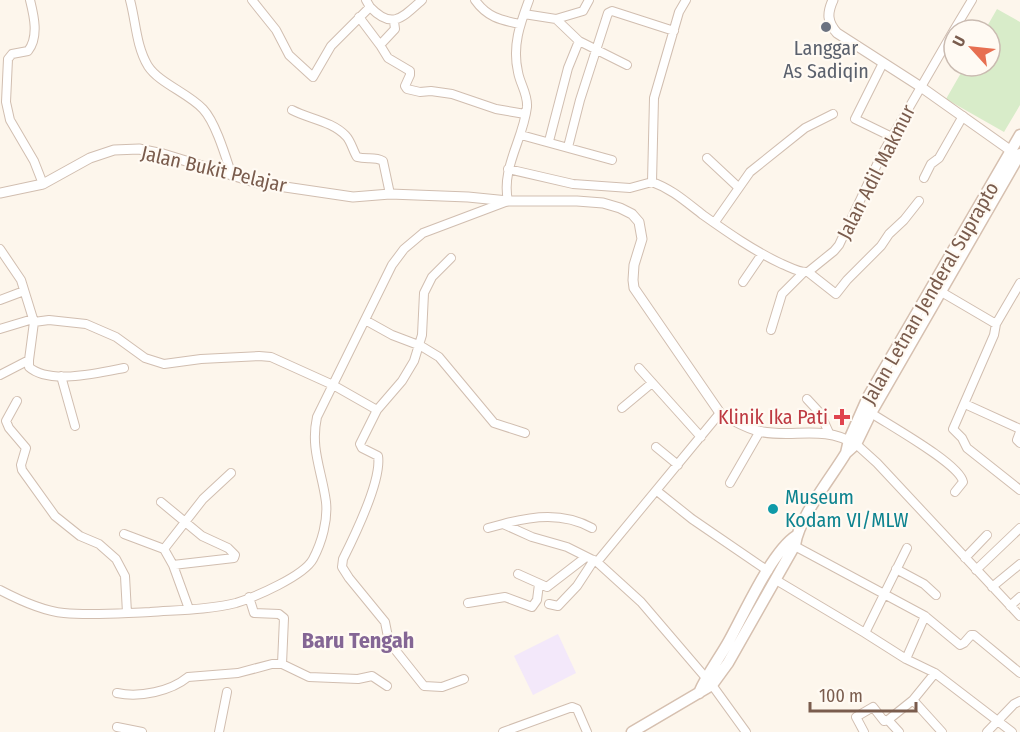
<svg xmlns="http://www.w3.org/2000/svg" width="1020" height="732" font-family="'Fira Sans Condensed',sans-serif">
<rect width="100%" height="100%" fill="#fdf6ec"/>
<path fill="#f3e8fa" d="M558,634L576,673L533,695L514,656Z"/>
<path fill="#d8ecc9" d="M997,9L1020,22V105L1004,132L946,99L965,66H990V30H985Z"/>
<g fill="none" stroke-linecap="round" stroke-linejoin="round">
<defs>
<path id="minor" d="M30,0C34,16 39,37 28,51L12,54L8,59L6,102L10,120L34,161L43,184
M130,0C136,22 136,46 148,66C159,83 188,93 203,109C216,123 226,158 232,176
M252,0L276,30L289,55L313,77L331,46L370,7L366,0
M475,0C487,17 500,20 520,24
M370,7C392,30 402,18 422,0
M524,14L556,19L579,41L627,65
M359,17L380,45
M556,19L583,11L589,0
M394,21L395,29L380,45L388,58L410,71V75L405,86L407,89L420,92L431,91L452,94L496,109L525,114
M954,30L972,0
M883,63L855,119L892,137
M292,110C309,119 332,121 346,136C351,141 353,151 357,157C367,160 374,156 383,161L390,194
M521,135L612,160
M549,141L568,68L579,41
M568,147L580,100L608,13L612,11L674,31
M707,158L738,187
M508,169L573,184L630,188L652,182
M924,178L931,164L939,158L963,116
M652,182C672,189 686,202 703,215C727,232 754,251 782,264C790,267 799,273 808,272L834,251L839,245L881,156L954,30
M652,182L654,98L679,12L686,0
M715,222L750,172L805,128L833,114
M0,249L21,280L34,322L29,360L0,375
M808,272L836,294L847,280L881,246L889,234L904,220L919,201
M743,282L762,254
M1020,283L996,324L994,335L953,429L962,438L967,448L1020,490
M938,290L996,324
M0,300L24,291
M365,320L392,335L421,346L439,357L494,423L525,433
M34,322L49,320L86,324L116,337L145,358L164,364L201,359L259,356L271,357L333,385L377,410L402,381L414,361L422,335L424,293L432,277L451,258
M0,329L33,319
M771,330L782,294L804,272
M29,360V367C49,385 99,373 124,368
M639,368L701,437
M61,376L75,426
M807,399L820,413L829,433
M17,401L6,421L9,428L26,448L21,465L22,470L55,516L80,536L99,544L116,559L125,576L127,613
M965,404L1020,429
M622,408L652,383
M377,410L360,444L362,448L378,456C382,480 354,537 343,559L342,567L349,578L385,622L389,642L424,686L442,687L464,679
M720,413L597,562L641,602L712,685L746,732
M871,413C889,425 960,464 963,482L955,492
M1020,432L1017,440L1020,443
M856,444L877,463L1020,616
M656,447L678,465
M730,483L760,431
M657,491L692,519L768,571
M161,502L202,536L228,548L235,555L234,558L173,565
M503,524C533,516 563,512 592,528
M488,528L503,524L532,537L567,547L597,562
M124,534L164,549
M791,544L925,616L960,645L964,643L971,635H974L1020,673
M907,548L865,633L906,659L935,673L1012,732
M965,558L987,535
M896,569L924,584L936,595
M976,570L1020,528
M518,574L547,587L586,557
M776,580L865,633
M992,587L1020,564
M0,590C19,600 42,611 64,613C92,616 121,613 150,612C178,610 208,610 236,603C255,597 304,576 313,559C322,542 328,520 326,502C322,471 310,449 317,417L392,265L404,249L423,233L508,201C501,168 523,140 527,107C528,94 520,84 518,72C512,46 520,24 529,0
M249,597L254,613L279,614L284,618L282,664
M468,603L505,597L532,607L537,600L539,584
M549,604L558,606L577,586L594,560
M1010,606L1020,597
M189,609L173,565L164,549L203,499L231,473
M906,659L925,616
M117,693C140,698 171,691 188,677L238,673L272,664H282L309,677L358,679L372,676L387,686
M913,700L942,732
M888,720L899,732
M117,727L142,732
M219,732L227,692
M503,732L572,707L577,709L587,732
M864,732L856,717L873,707L884,721L888,720L913,700L935,673
M987,732L1014,704L1020,701"/>
<path id="tertiary" d="M833,0C827,13 827,22 837,33L921,87L1017,155
M0,193L43,184L90,158L114,150L139,149L163,154L258,183L353,197L390,194L468,197L508,201H577L603,203L620,208L632,214L639,222L642,239L634,265L633,280L634,288L720,413C732,420 745,427 758,431C792,439 822,424 855,444"/>
<path id="secondary" d="M846,453L849,440L868,397L1020,135
M699,693C707,674 719,659 729,641C744,614 772,551 796,536
M632,732L712,685L728,663L795,545C799,517 831,478 846,453L856,444L871,413L1020,154"/>
</defs>
<use href="#minor" stroke="#d1beb0" stroke-width="10"/>
<use href="#tertiary" stroke="#d1beb0" stroke-width="11"/>
<use href="#secondary" stroke="#d6c0b0" stroke-width="13"/>
<use href="#minor" stroke="#fff" stroke-width="8"/>
<use href="#tertiary" stroke="#fff" stroke-width="9"/>
<use href="#secondary" stroke="#fff" stroke-width="10"/>
</g>
<circle fill="#6b7280" stroke="#fffaf3" stroke-width="2" cx="826" cy="27" r="6"/>
<path fill="#e0444e" stroke="#fffaf3" stroke-width="2" d="M839 408h6v6h6v6h-6v6h-6v-6h-6v-6h6z"/>
<circle fill="#0f9aa8" stroke="#fffaf3" stroke-width="2" cx="773" cy="509" r="6"/>
<g text-anchor="middle" stroke-width="4.5" stroke-linejoin="round" paint-order="stroke">
<g font-size="20" fill="#5b616d" stroke="#fffaf3">
<text x="826" y="55">Langgar<tspan x="826" dy="23">As Sadiqin</tspan></text>
</g>
<g font-size="20" fill="#7a5c4d" stroke="#fffaf3">
<text transform="translate(214 169) rotate(13)" y="7">Jalan Bukit Pelajar</text>
<text transform="translate(876 172) rotate(-63)" y="7">Jalan Adil Makmur</text>
<text transform="translate(930 293) rotate(-60)" y="7">Jalan Letnan Jenderal Suprapto</text>
</g>
<g font-size="20" fill="#be3a42" stroke="#fffaf3" text-anchor="end">
<text x="828" y="424">Klinik Ika Pati</text>
</g>
<g font-size="20" fill="#0d838f" stroke="#fffaf3" text-anchor="start">
<text x="785" y="504">Museum<tspan x="785" dy="23">Kodam VI/MLW</tspan></text>
</g>
<g font-size="22" font-weight="bold" fill="#846695" stroke="#fffaf3">
<text x="358" y="648">Baru Tengah</text>
</g>
</g>
<g transform="translate(972 48) rotate(297)"><circle r="28" fill="#fffaf3" stroke="#cabbb1" stroke-width="1.5"/>
<path d="M0-4.5L10 22L0 15L-10 22Z" fill="#e76f51"/>
<text y="-9" font-size="16" font-weight="bold" text-anchor="middle" fill="#7a5c4d">U</text>
</g>
<path d="M810 702v9h106v-9" fill="none" stroke="#7a5c4d" stroke-width="3"/>
<text x="819" y="702" font-size="18" fill="#7a5c4d" stroke="#fffaf3" stroke-width="4.5" paint-order="stroke">100 m</text>
</svg>
